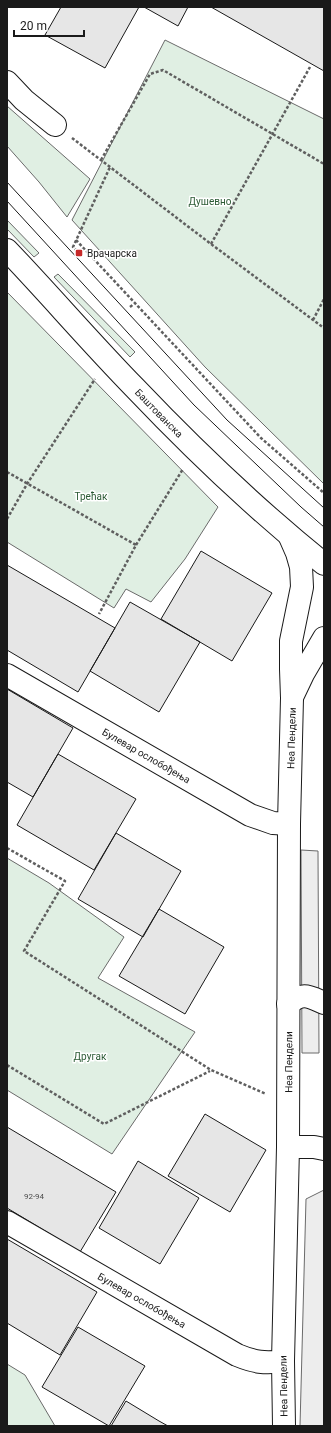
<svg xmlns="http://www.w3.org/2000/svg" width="331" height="1433" font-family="Roboto,sans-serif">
<rect width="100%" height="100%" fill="#fff"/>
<path fill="#e0efe3" stroke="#6a6a6a" d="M165,40L324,119V484L205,367L72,220Z
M7,106L90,179L67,217L39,182L7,146Z
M7,220L39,253L34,257L7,229Z
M58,274L135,352L130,357L54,277Z
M7,292L218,507L185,559L151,602L126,589L114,608L7,542Z
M7,858L49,883L124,937L98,978L195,1032L112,1154L7,1090Z
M7,1364L25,1375L55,1426H7Z"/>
<path fill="#ededed" stroke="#6a6a6a" d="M301,850L318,851L319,1053H302Z
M324,1190V1426H300L306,1199Z"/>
<path fill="#e6e6e6" stroke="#1a1a1a" d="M61,7H139L105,68L45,35Z
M144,7H188L178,26Z
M211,7H324V71Z
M201,551L272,593L232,661L161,619Z
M7,565L115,628L78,692L7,650Z
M130,602L200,642L159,712L90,671Z
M7,689L73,728L33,797L7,782Z
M58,754L136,799L94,870L17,825Z
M116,833L181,871L143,937L78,899Z
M159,909L224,947L185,1014L119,976Z
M205,1114L266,1150L230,1212L168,1176Z
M7,1127L116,1192L80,1252L7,1208Z
M138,1161L199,1198L160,1264L99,1228Z
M7,1239L97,1292L60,1355L7,1323Z
M78,1327L145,1366L109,1426L42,1387Z
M126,1401L159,1421L168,1426H111Z"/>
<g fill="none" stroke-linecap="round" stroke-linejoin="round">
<defs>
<g id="minor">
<path d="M7,82L24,100L55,125"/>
<path id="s1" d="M7,250C50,295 91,343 135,388C194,450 257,510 324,564"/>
<path id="s2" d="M7,675L250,815L273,823L289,824"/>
<path d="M293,695L303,674L324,638"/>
<path d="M288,1004C303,992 308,996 324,1003"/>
<path d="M288,1147H314L324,1149"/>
<path id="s3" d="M7,1222L237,1355C254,1362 265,1364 283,1361"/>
<path id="s4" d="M284,1426L283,1361L288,1147L289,824L292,698L291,669V641L302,587L301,567L297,553L290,537"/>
</g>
</defs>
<use href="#minor" stroke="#1a1a1a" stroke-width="24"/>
<path stroke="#5f5f5f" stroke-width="2.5" stroke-dasharray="3 2" stroke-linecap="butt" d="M72,138L211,244L324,328
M101,160L150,74L163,70L324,164
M76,240L261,438L324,493
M211,244L310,67
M84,248L79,253L73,247L110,167
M130,307L135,303
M313,320L324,299
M7,472L136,545L99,614
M7,519L27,484L95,379
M136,545L183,469
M7,848L65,881L24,951L211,1070L266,1094
M7,1065L104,1124L210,1071"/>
<use href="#minor" stroke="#fff" stroke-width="22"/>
<path stroke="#1a1a1a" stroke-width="1" d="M7,182L227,420L324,508
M7,201L194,405L301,507L324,527"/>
</g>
<rect fill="#c62828" stroke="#fff" stroke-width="1.5" x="75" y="249" width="8" height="8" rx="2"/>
<g text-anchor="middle" stroke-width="3" stroke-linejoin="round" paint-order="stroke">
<g font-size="8" fill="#4d4d4d">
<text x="34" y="1199">92-94</text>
</g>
<g font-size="10" fill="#2b5a34" stroke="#fff">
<text x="210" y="205">Душевно</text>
<text x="91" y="500">Трећак</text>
<text x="90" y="1060">Другак</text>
</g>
<g font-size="10" fill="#1a1a1a" stroke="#fff" text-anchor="start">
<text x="87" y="257">Врачарска</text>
</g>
<g font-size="10" fill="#1a1a1a" stroke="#fff">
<text dy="4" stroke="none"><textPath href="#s1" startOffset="223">Баштованска</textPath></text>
<text dy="4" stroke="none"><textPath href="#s4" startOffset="688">Неа Пендели</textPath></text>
<text dy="4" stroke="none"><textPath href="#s2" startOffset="161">Булевар ослобођења</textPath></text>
<text dy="4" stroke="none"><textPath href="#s4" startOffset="364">Неа Пендели</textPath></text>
<text dy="4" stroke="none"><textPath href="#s3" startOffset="156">Булевар ослобођења</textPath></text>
<text transform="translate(283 1386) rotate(-91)" y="4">Неа Пендели</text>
</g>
</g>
<rect width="331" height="1433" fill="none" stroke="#1a1a1a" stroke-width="16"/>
<path d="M14 30v6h70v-6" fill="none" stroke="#1a1a1a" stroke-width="2"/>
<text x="20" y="30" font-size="12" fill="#1a1a1a" stroke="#ffffff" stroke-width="3" paint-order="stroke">20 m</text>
</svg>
